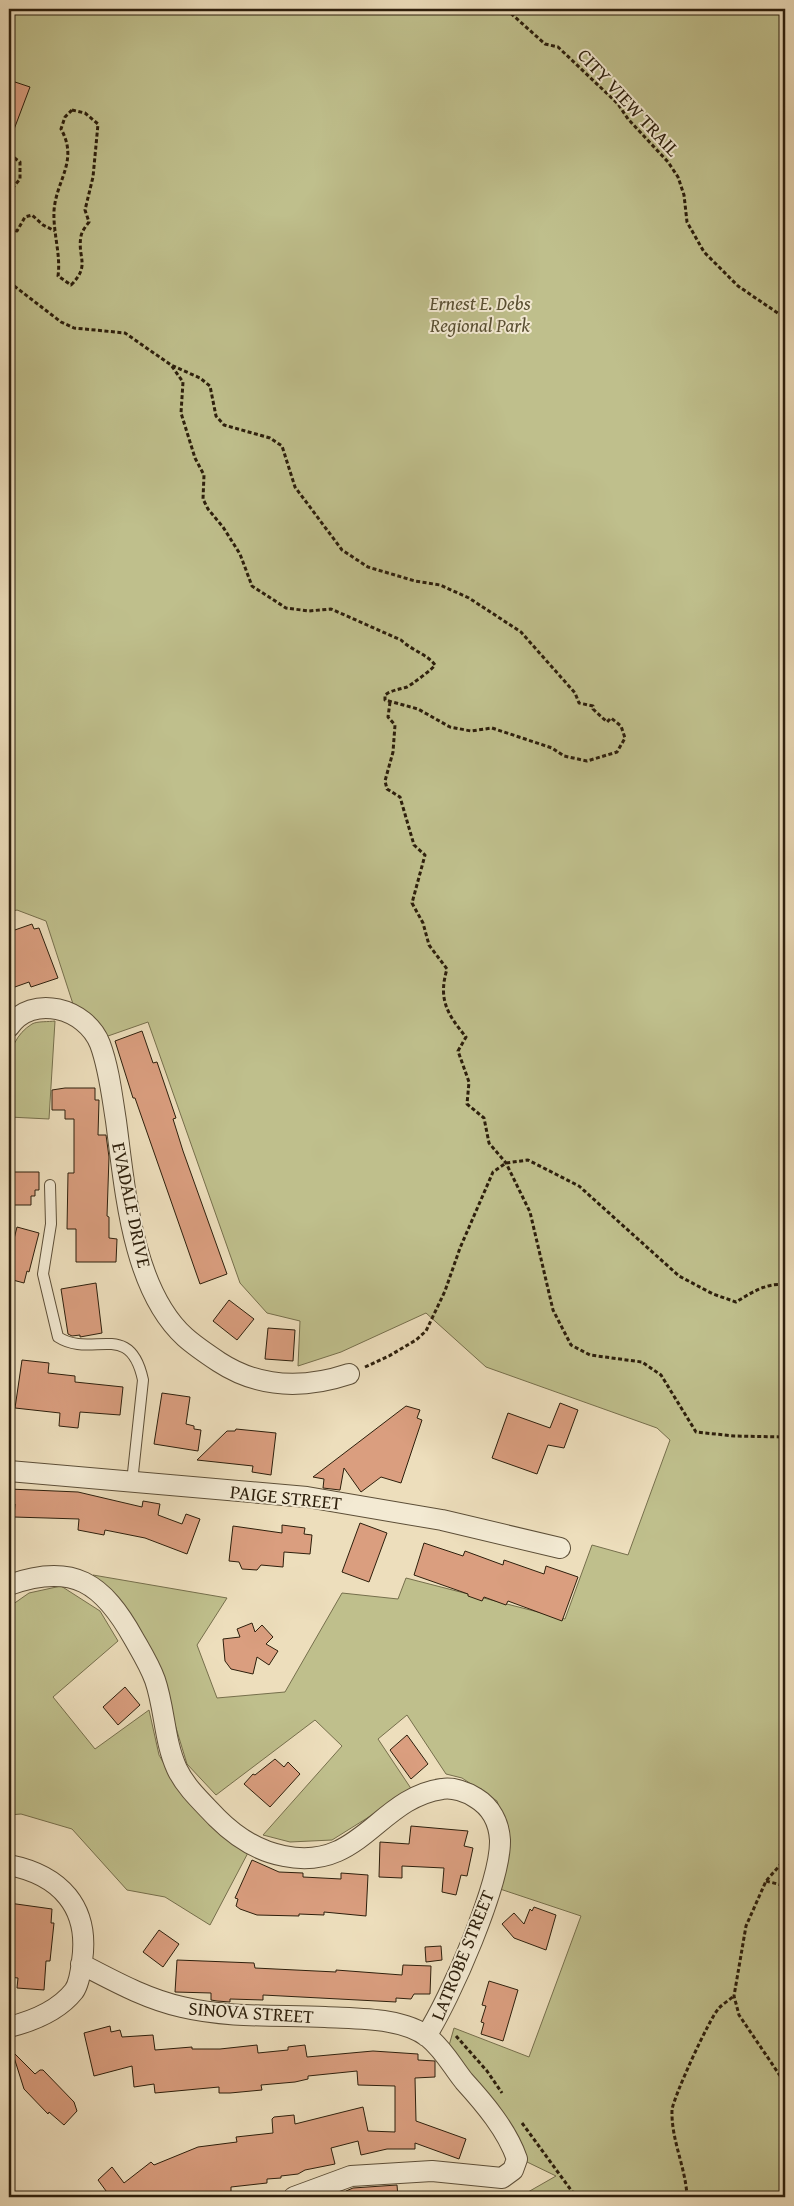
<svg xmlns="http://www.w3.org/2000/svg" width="794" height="2206" font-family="'Gentium Book Plus',serif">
<rect width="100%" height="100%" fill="#eddebc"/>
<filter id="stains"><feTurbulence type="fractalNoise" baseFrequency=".004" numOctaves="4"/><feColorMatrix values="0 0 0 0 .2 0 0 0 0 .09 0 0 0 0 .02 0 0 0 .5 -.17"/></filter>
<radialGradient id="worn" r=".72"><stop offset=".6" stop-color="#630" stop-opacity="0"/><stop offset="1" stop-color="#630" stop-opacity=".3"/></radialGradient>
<path fill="#bfbf8c" stroke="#766f4c" d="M9,9H785V2197H526L528,2192L556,2176L525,2161L448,2049L454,2028L529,2057L581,1916L500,1889L508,1838L497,1801L462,1778L446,1774L407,1715L378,1739L412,1790L332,1840L290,1842L263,1835L342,1746L315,1720L216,1795L187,1764L173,1718L128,1614L93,1575L227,1598L197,1645L217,1698L285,1692L342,1593L398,1599L406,1578L565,1619L592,1545L628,1555L670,1440L657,1428L486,1367L426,1313L341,1352L298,1366L300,1321L267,1313L240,1283L148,1022L108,1036L73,1004L46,921L17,910L9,912V378L14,367L9,364Z
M55,1021L49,1119L9,1117C9,1085 0,1044 32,1024C37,1021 49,1022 55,1021Z
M61,1586L100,1611L118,1641L53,1697L95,1749L149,1710L159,1755L181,1793L250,1849L210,1925L165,1897L127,1890L72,1829L21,1814L9,1815V1607L29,1593Z"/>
<path fill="#da9e7f" stroke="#2d1f0c" d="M9,80L30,87L10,140H9Z
M32,924L34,929L39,928L58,978L31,987L29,982L12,988L9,979V932Z
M142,1031L153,1063L157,1062L176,1118L173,1119L183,1151L227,1274L200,1284L135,1098H133L115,1041Z
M65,1088H95V1100H99L98,1135H106L109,1157L107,1216L109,1217V1238L117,1239L116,1262H76V1229H67L68,1173H74V1119H65V1110H52V1090Z
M9,1172H39V1190H35V1196H31V1205H9Z
M17,1227L39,1233L29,1272L27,1271L24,1283L9,1279V1242L13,1243Z
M96,1283L102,1333L80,1337V1335L72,1336L68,1334L61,1289Z
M229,1300L254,1319L237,1340L213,1321Z
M268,1328L295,1330L293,1361L265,1359Z
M22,1360L49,1363L48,1373L75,1376V1382L123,1387L120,1415L80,1412L78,1428L59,1426L60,1413L15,1408Z
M162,1393L190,1397L186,1424L194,1426V1429L201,1430L198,1451L154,1444Z
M560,1403L578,1410L564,1448L548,1445L537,1474L492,1458L508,1413L550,1428Z
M406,1406L420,1410L417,1418L422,1420L401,1483L381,1477L361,1492L344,1468L340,1490L323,1488L324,1479L313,1477Z
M236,1429L276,1433L271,1475L252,1472L253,1466L197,1460L227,1431H235Z
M9,1489L78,1492L142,1507L143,1501L160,1504L158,1515L182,1524L186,1514L200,1519L187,1554L145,1538L105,1530L104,1535L78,1530L79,1519L14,1517L15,1504H9Z
M360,1523L387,1533L369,1582L342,1572Z
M282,1525L305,1528L304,1534L312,1535L310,1554L284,1552L283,1567L261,1565L257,1570L242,1569L239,1562L229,1561L233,1526L282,1533Z
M424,1543L463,1556L465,1551L503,1565L504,1560L544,1574L546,1566L578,1577L562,1621L508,1601L506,1605L484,1597L482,1601L468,1596V1594L414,1575Z
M252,1623L255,1632L262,1625L273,1637L266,1644L278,1651L269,1665L257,1657L253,1674L231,1669L225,1661L223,1639L240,1637L237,1629Z
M125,1687L140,1705L118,1725L103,1707Z
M407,1735L428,1764L411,1779L390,1750Z
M275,1759L284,1767L288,1762L300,1774L270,1807L244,1784L253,1774L255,1775Z
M411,1826L468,1831L464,1846L473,1848L467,1876L461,1875L456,1895L442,1892L444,1868L402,1866V1878L379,1877L380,1842L409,1844Z
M252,1860L279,1872L303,1873V1877L341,1879V1873L368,1875L366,1916L324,1912V1915L299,1914V1916L257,1915L240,1909L236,1906L238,1899L235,1898Z
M9,1903L52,1909L51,1923H54L50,1961H46L44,1990L17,1988L18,1978L9,1977Z
M534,1907L556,1915L546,1950L514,1938L502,1924L514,1913L524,1924L530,1909L532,1911Z
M159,1930L179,1944L163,1967L143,1952Z
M441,1946L442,1960L426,1962L425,1947Z
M177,1960L254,1963L255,1968L336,1972V1970L402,1975L403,1965L431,1966L430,1994H414L411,1999L396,1998V2002L263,1995V2000L230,1999V2002L217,2001L211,2000V1993L175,1992Z
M489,1981L518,1990L503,2041L481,2034L484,2023L481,2022L486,2006L482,2005Z
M110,2026L111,2032L120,2030L122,2037L153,2035L155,2050L192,2047V2049H220L257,2045L258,2053L288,2050V2047L305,2045L307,2057L373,2051L418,2054V2060L435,2061V2077L415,2078L416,2121L466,2139L459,2159L415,2143V2149H387L361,2155L358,2141L331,2148L335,2164L305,2170L298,2174L281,2176V2178L267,2179V2183L231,2187V2193L198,2197H106L109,2195L98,2180L112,2167L124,2183L151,2162L154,2165L198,2147L237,2142L236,2137L273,2133L272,2119L274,2117L294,2115L295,2124L363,2107L368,2131L395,2132V2086L358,2085L357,2071L308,2076V2079L295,2082L261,2085L262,2090L230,2093H219V2087L155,2093L154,2084L134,2087L132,2066L94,2076L84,2033Z
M12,2051L35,2074L40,2070H43L74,2102L77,2111L64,2125L49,2112L48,2114L24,2089Z
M397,2185L398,2197H346V2191L353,2188Z"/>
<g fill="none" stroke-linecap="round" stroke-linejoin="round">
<defs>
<path id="lane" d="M50,1185L51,1224L43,1274L58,1337C92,1359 130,1319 143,1380L132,1482"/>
<path id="street" d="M9,1027C32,993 86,1008 100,1044C109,1068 112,1096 116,1121C125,1188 132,1289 185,1337C195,1346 207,1354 219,1362C259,1388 304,1389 349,1374
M9,1471L307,1497L442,1520L560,1548
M9,1585C73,1562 103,1583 134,1639C142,1653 150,1666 155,1680C165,1709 164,1741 177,1769C186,1788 203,1803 217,1818C236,1837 257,1851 284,1856C360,1872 378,1798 442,1789C453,1787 467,1792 476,1798C491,1807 499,1823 500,1840C501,1883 450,1999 426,2036
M9,1865C60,1875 90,1907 82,1961C81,1970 79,1984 74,1991C59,2010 33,2021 9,2027
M81,1964C114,1981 146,1999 182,2007C228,2018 278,2015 325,2017C356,2019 402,2017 428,2037C444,2050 452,2066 464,2081C484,2103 507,2130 517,2159L513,2170L502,2178L432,2171L351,2176L294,2197"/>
</defs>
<use href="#lane" stroke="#5d4f38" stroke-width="12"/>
<use href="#street" stroke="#5d4f38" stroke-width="22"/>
<path stroke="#2d1f0c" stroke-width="3" stroke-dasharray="4 2.5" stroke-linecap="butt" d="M506,9L545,44L558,47L618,104L628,119L668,162L678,177L684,195L687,222L704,252L738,286L785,318
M72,110L85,113L98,124L93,177L85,210L89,222C86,226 82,231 81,236C77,258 91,265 71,285L58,276C61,255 53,233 54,211C56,180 79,161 61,129L65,117Z
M9,154L20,162V179L9,192
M9,229L17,231L25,217L32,215L43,225L55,231
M9,282L61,322L74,328L125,333L171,365L200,378L210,386L216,416L224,425L270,438L282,446L295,487L342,550L368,567L415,581L440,585L469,598L521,632L575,693L579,703L593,706V709L607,722L611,718L621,726L625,738L617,752L587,761L564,756L552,748L492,728L471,731L450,727L418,709L385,700V695L388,693C394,690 400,689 407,687C411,685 434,668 435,665C427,654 411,650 401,640L331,609L309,611L286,608L252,586L240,554L223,527L208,509L203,499L204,475L195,458L181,413L183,382L171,365
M390,702L388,717L395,725L393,752L385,781L387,789L400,797L414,845L425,855L412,903L423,923L429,945L447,969C438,999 447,1014 466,1037L458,1051L469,1082L467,1104L484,1118L489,1143L506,1163L530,1212L553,1310L571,1345L590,1355L642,1362L661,1375L696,1432L734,1436L783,1437L785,1434
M365,1367L389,1356L416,1340L426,1331L445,1291L460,1248L493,1172L506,1163L528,1160L579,1186L679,1276L713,1294L736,1302C751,1293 767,1282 785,1285
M785,1850L781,1864L766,1881L746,1926L734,1996L739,2015L785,2083
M766,1881L785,1886
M456,2036L487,2071L502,2093
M522,2123L576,2197
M687,2197C686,2168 671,2140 672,2110C673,2098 710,2017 719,2008C723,2004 729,2000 734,1996"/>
<use href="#lane" stroke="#f3ead3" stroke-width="10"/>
<use href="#street" stroke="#f3ead3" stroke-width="20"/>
</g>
<g text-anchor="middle" stroke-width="4" stroke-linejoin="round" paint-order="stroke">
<g font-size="19" fill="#2d1f0c" stroke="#f3ead3">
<text transform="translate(629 102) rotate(47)" y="7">CITY VIEW TRAIL</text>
<text transform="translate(132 1205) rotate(78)" y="7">EVADALE DRIVE</text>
<text transform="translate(286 1497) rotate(6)" y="7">PAIGE STREET</text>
<text transform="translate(462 1955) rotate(-68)" y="7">LATROBE STREET</text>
<text transform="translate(251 2012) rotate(4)" y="7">SINOVA STREET</text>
</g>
<g font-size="19" font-style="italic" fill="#594f32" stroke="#f3ead3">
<text x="480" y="310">Ernest E. Debs<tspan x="480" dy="22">Regional Park</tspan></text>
</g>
</g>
<rect width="794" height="2206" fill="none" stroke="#eddebc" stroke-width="30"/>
<rect x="10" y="10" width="774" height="2186" fill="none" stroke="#2d1f0c" stroke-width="2.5"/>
<rect x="15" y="15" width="764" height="2176" fill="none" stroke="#2d1f0c"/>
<rect width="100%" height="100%" filter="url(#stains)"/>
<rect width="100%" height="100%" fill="url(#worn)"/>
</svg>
